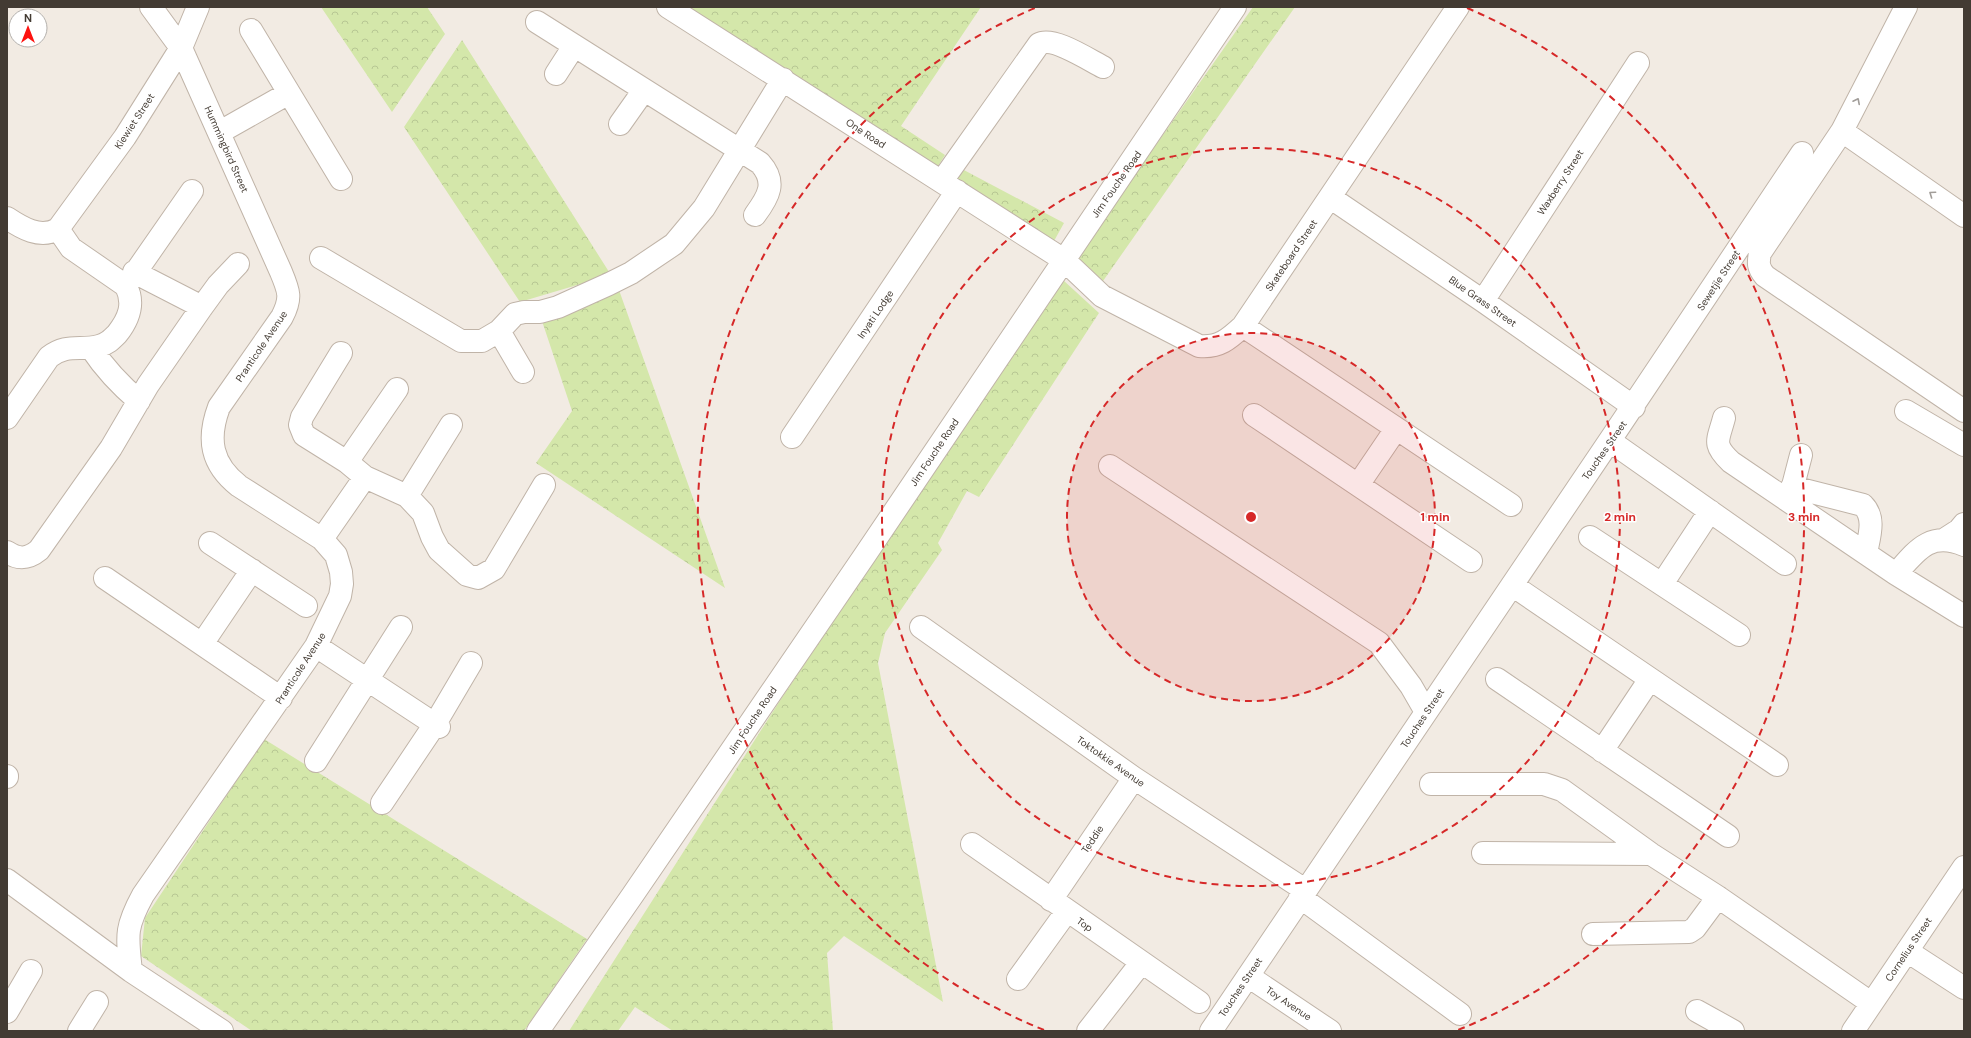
<svg xmlns="http://www.w3.org/2000/svg" width="1971" height="1038" font-family="'DM Sans',sans-serif">
<defs>
<pattern id="park-crowns" width="20" height="18" patternUnits="userSpaceOnUse"><rect width="20" height="18" fill="#d4e7aa"/><path d="M2 6a3 3 0 1 1 6 0M12 15a3 3 0 1 1 6 0" fill="none" stroke="#b7c793"/></pattern>
</defs>
<rect width="100%" height="100%" fill="#f2ebe3"/>
<path fill="url(#park-crowns)" d="M321,7H427L445,34L392,112Z
M686,7H981L901,126L945,155L938,166Z
M1253,7H1295L1103,281L1077,257Z
M462,40L611,275L520,302L404,127Z
M962,169L1064,223L1054,241L956,180Z
M1063,280L1099,313L979,497L967,491L938,543L942,550L885,633L878,663L943,1002L844,936L827,953L833,1031H673L635,1007L618,1031H569L781,699Z
M619,290L725,588L536,463L572,411L542,321Z
M264,739L587,939L524,1031H252L141,956L145,918Z"/>
<g fill="none" stroke-linecap="round" stroke-linejoin="round">
<defs>
<path id="minor" d="M668,7L1064,260L1102,296L1199,346C1219,348 1229,339 1243,326L1458,7
M1906,7L1842,131L1964,216
M537,22L760,163C777,182 769,196 755,215
M251,30L341,179
M556,74L574,46
M620,124L644,90
M1842,131L1760,253C1758,263 1758,268 1765,276L1964,411
M220,132L289,93
M942,181L1039,44C1053,36 1089,60 1103,67
M1331,198L1483,301L1634,407
M7,218C22,228 40,239 58,229
M58,229L125,137L181,48L198,7
M321,258L461,341H482L499,331L515,314L524,312H540L558,307L609,284L631,273L674,244L704,208L783,79
M134,272L202,307
M126,286L192,191
M1483,301L1638,63
M1243,326L1511,505
M499,331L523,372
M91,348C105,369 120,385 139,401
M341,353L302,417L300,425L304,435L347,462L365,477L407,496L423,513L432,537L439,550L467,575L478,578L494,569L544,485
M1906,411L1964,445
M1254,415L1471,561
M7,418L49,357C67,343 80,351 99,346C107,344 111,340 117,334C129,319 135,304 126,286L71,248L58,229
M1724,418C1718,441 1712,444 1731,462L1896,574L1964,616
M792,437L957,191
M1610,441L1785,564
M347,462L397,389
M1110,466L1379,643L1411,686L1426,712
M1358,485L1396,429
M1792,487L1863,505C1876,518 1869,537 1866,553
M407,496L451,425
M1789,501L1801,455
M1590,537L1739,635
M322,539L365,477
M1945,539L1959,530L1964,524
M210,543L306,606
M7,552C19,560 28,559 39,550L111,448L148,385L202,307L218,285L238,264
M1896,574C1917,550 1930,531 1964,545
M105,578L281,698
M1662,584L1710,511
M1512,585L1777,765
M921,627L1134,778L1305,890
M202,644L252,570
M316,646L439,727
M1497,679L1728,836
M1602,751L1650,679
M316,761L401,627
M7,777V776
M1431,784H1544L1562,790L1651,854L1718,897L1871,1003
M382,803L435,724L471,663
M972,844L1199,1002
M1483,853L1651,854
M7,880L131,971L222,1031
M1300,897L1460,1014
M1051,900L1134,778
M1593,934L1689,932L1695,928L1718,897
M1907,951L1964,988
M131,971C127,935 125,928 143,895L316,646L340,596L342,584L341,572L336,555L322,539L239,486C211,464 207,439 219,407L282,317C292,298 289,291 281,272L181,48L151,7
M1248,976L1330,1031
M1018,979L1067,911
M1697,1011L1733,1031
M7,1012L31,971
M79,1031L97,1002
M538,1031L632,896L865,555L1235,7
M1088,1031L1141,963
M1211,1031C1408,738 1607,447 1802,153
M1853,1031L1964,867"/>
</defs>
<use href="#minor" stroke="#c0b4a8" stroke-width="24"/>
<use href="#minor" stroke="#fff" stroke-width="22"/>
</g>
<defs><path id="oneway-chevron" d="M-2-3.5L2.5 0L-2 3.5" fill="none" stroke-width="1.6" stroke-linecap="round" stroke-linejoin="round"/></defs>
<g stroke="#a19d99">
<use href="#oneway-chevron" transform="translate(1857 101) rotate(-63)"/>
<use href="#oneway-chevron" transform="translate(1932 194) rotate(-145)"/>
</g>
<circle cx="1251" cy="517" r="184" fill="#d62828" fill-opacity=".12"/>
<g fill="none" stroke="#d62828" stroke-width="2" stroke-dasharray="7 5">
<circle cx="1251" cy="517" r="184"/>
<circle cx="1251" cy="517" r="369"/>
<path d="M1044 1030A553 553 0 0 1 1035 8M1467 8A553 553 0 0 1 1458 1030"/>
</g>
<g text-anchor="middle" stroke-width="3" stroke-linejoin="round" paint-order="stroke">
<g font-size="10" fill="#433b33" stroke="#fff">
<text transform="translate(134 121) rotate(-57)" y="4">Kiewiet Street</text>
<text transform="translate(866 133) rotate(33)" y="4">One Road</text>
<text transform="translate(227 149) rotate(66)" y="4">Hummingbird Street</text>
<text transform="translate(1560 182) rotate(-57)" y="4">Waxberry Street</text>
<text transform="translate(1116 184) rotate(-55)" y="4">Jim Fouche Road</text>
<text transform="translate(1291 255) rotate(-56)" y="4">Skateboard Street</text>
<text transform="translate(1718 280) rotate(-57)" y="4">Sewetjie Street</text>
<text transform="translate(1483 301) rotate(35)" y="4">Blue Grass Street</text>
<text transform="translate(875 314) rotate(-56)" y="4">Inyati Lodge</text>
<text transform="translate(261 346) rotate(-56)" y="4">Pranticole Avenue</text>
<text transform="translate(1604 450) rotate(-55)" y="4">Touches Street</text>
<text transform="translate(934 452) rotate(-56)" y="4">Jim Fouche Road</text>
<text transform="translate(300 668) rotate(-57)" y="4">Pranticole Avenue</text>
<text transform="translate(1422 718) rotate(-56)" y="4">Touches Street</text>
<text transform="translate(752 720) rotate(-56)" y="4">Jim Fouche Road</text>
<text transform="translate(1111 761) rotate(35)" y="4">Toktokkie Avenue</text>
<text transform="translate(1092 839) rotate(-56)" y="4">Teddie</text>
<text transform="translate(1085 924) rotate(35)" y="4">Top</text>
<text transform="translate(1908 949) rotate(-56)" y="4">Cornelius Street</text>
<text transform="translate(1240 987) rotate(-56)" y="4">Touches Street</text>
<text transform="translate(1289 1003) rotate(34)" y="4">Toy Avenue</text>
</g>
</g>
<circle cx="1251" cy="517" r="6" fill="#d62828" stroke="#fff" stroke-width="2"/>
<g font-size="12" text-anchor="middle" font-weight="bold" fill="#d62828" stroke="#fff" stroke-width="3" stroke-linejoin="round" paint-order="stroke">
<text x="1435" y="521">1 min</text>
<text x="1620" y="521">2 min</text>
<text x="1804" y="521">3 min</text>
</g>
<rect width="1971" height="1038" fill="none" stroke="#433b33" stroke-width="16"/>
<g transform="translate(28 28)"><circle r="19" fill="#ffffff" stroke="#b4b1ad"/>
<path d="M0-3L7 15L0 10L-7 15Z" fill="#fd120f"/>
<text y="-6" font-size="11" font-weight="bold" text-anchor="middle" fill="#433b33">N</text>
</g>
</svg>
